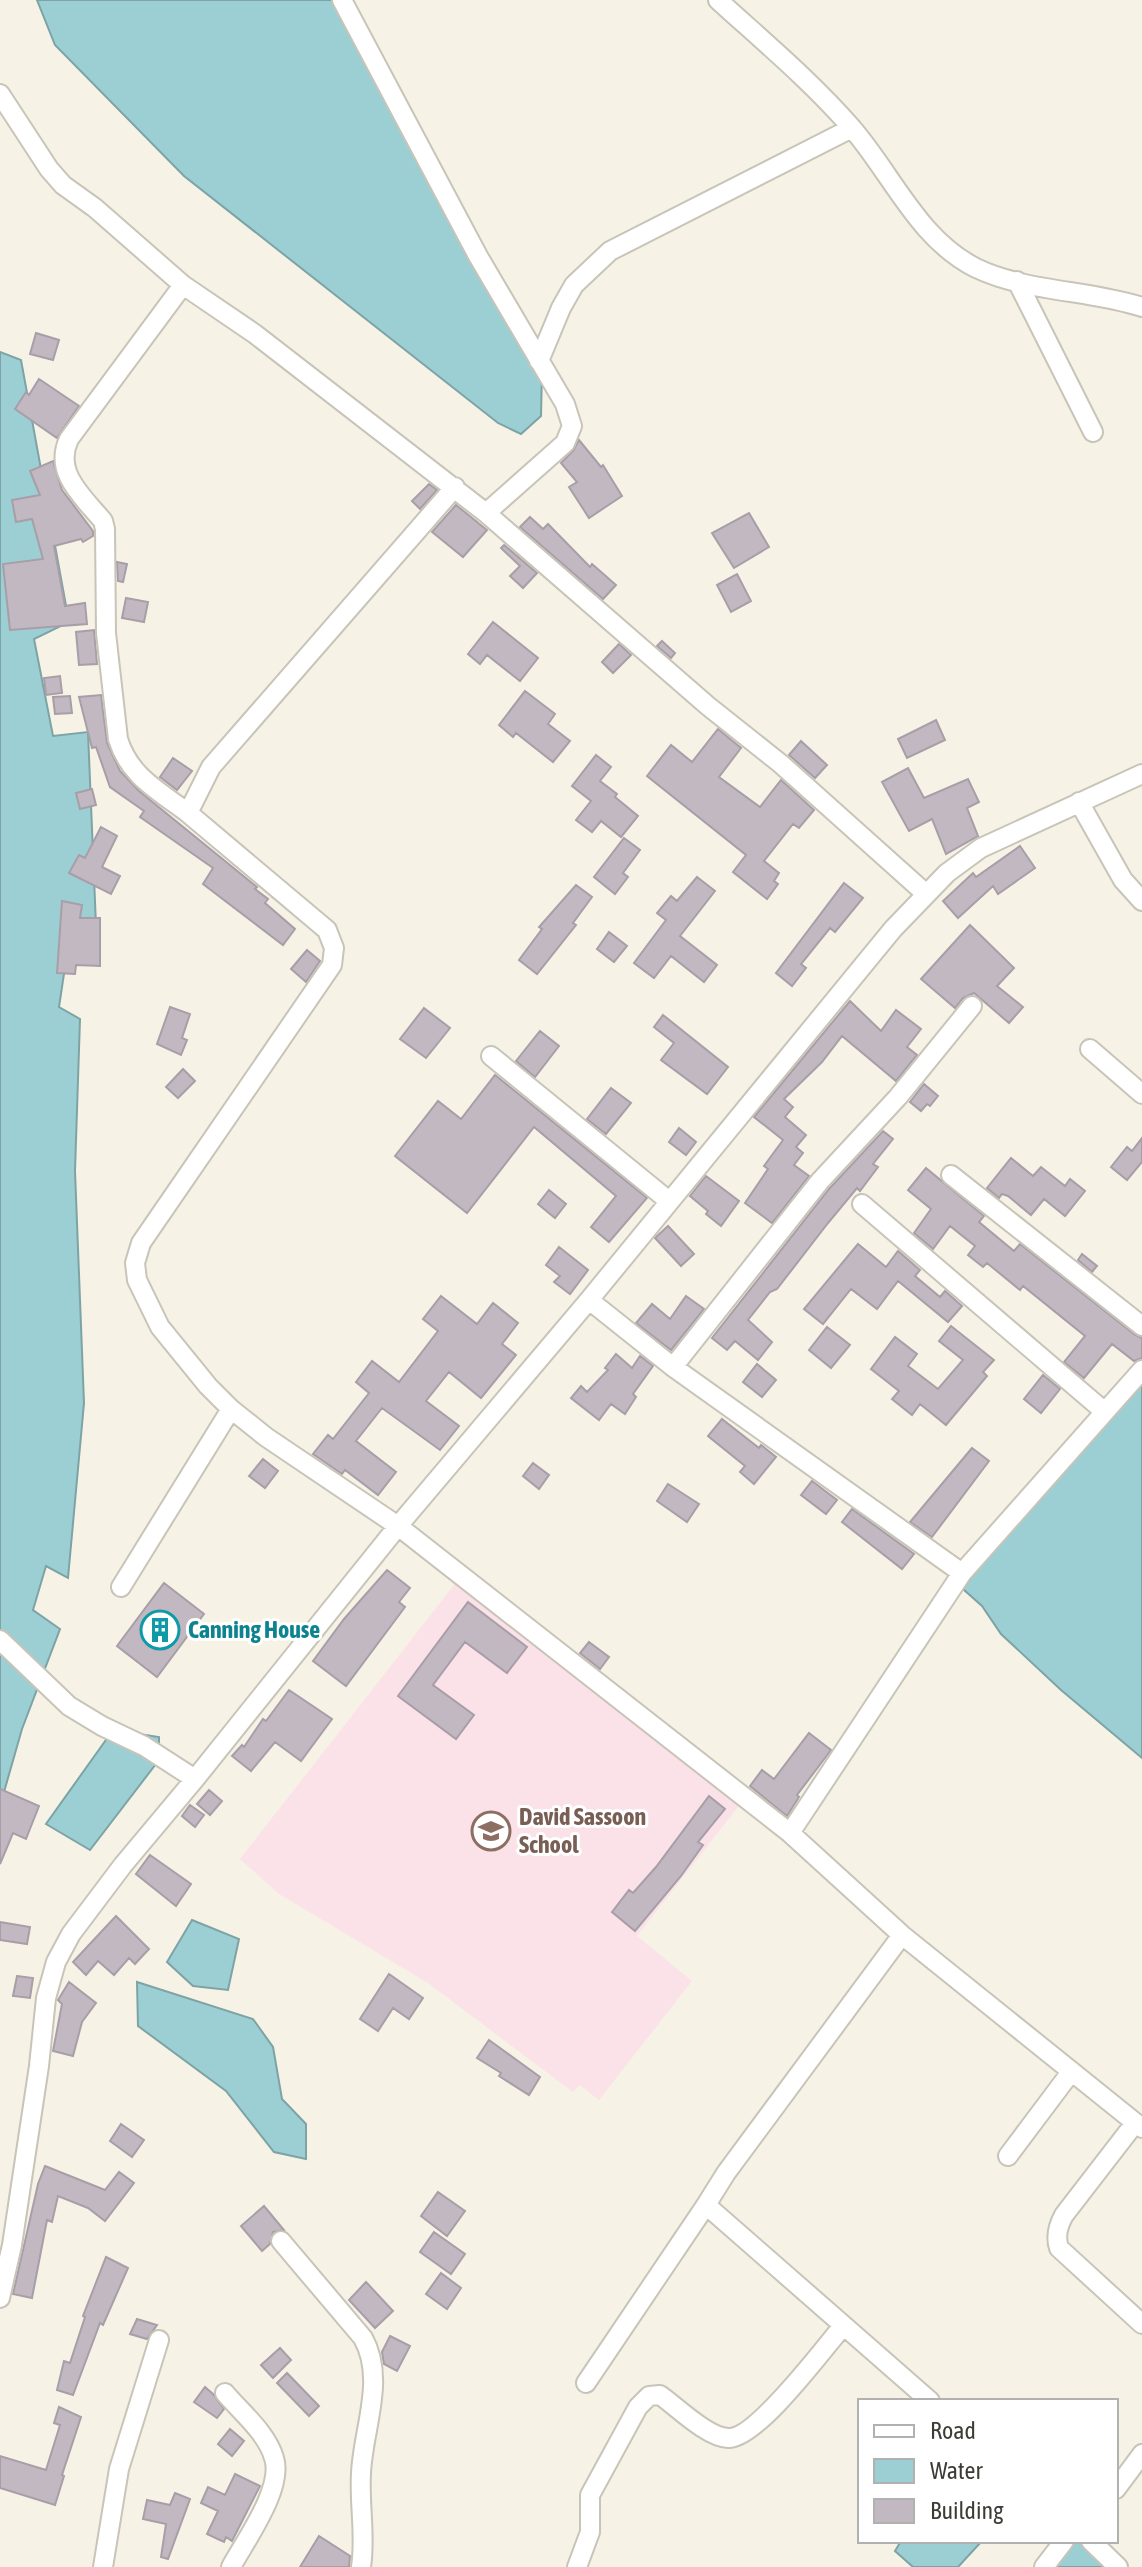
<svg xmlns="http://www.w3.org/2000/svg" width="1142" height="2567" font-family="'Asap Condensed',sans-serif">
<rect width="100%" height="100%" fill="#f6f3e6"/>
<path fill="#fbe1e8" d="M457,1581L741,1803L637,1936L692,1981L599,2100L580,2085L573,2092L428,1983L279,1894L240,1859Z"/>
<path fill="#9bcfd4" stroke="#7ea3a5" stroke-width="2" d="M37,0H344L542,370L541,416L521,434L498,423L184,176L55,45Z
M0,352L21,360L69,622L34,639L53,736L88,732L97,950L65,967L59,1007L80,1019L75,1171L84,1403L68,1578L46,1566L33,1610L60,1629L22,1729L0,1806Z
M1142,1379V1758L1061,1690L1001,1634L982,1606L963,1589L1001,1535Z
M113,1730L159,1737V1760L90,1850L46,1824Z
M192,1920L239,1939L228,1990L193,1986L167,1962Z
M137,1982L253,2019L273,2047L282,2099L306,2124V2159L274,2152L226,2091L138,2026Z
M901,2541H982L958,2567H913L895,2551Z
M1070,2541H1081L1116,2567H1049Z"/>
<path fill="#c2b8c1" stroke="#a89ea7" stroke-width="2" d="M36,333L59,340L53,360L30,354Z
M39,379L79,406L57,438L15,409L26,392L29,395Z
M579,440L601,467L603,465L622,496L589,518L569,487L577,482L561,463L573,451Z
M53,461L62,490L93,531V536L83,542L81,539L54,546L65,606L85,603L87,624L10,630L3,564L43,559L32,519L16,522L12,500L40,495L30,471Z
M429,484L437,490L420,509L412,501Z
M456,505L487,530L463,557L432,532Z
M749,513L769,547L734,568L712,533Z
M530,517L543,529L548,524L590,567L592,564L616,585L603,599L520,527Z
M504,545L537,573L523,588L510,576L520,566L501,548Z
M117,562L127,564L123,582L118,581Z
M737,574L751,601L731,612L717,585Z
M126,598L148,602L144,622L122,618Z
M493,622L538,658L520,681L487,655L480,664L468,654Z
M94,630L97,664L79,665L76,632Z
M662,641L675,653L671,658L657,646Z
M619,644L631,655L613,673L602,662Z
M60,676L62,693L46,695L44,678Z
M525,691L555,714L548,724L570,741L553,762L516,733L513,737L499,725Z
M101,695L107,743L120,771L139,791L257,887L255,889L268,899L265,903L295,929L283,945L203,884L213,868L140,817L144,811L110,787L96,747L92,748L79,697Z
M70,696L72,713L55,714L53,697Z
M936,720L945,740L907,758L898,739Z
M718,729L741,748L719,777L760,807L781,780L814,810L799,828L793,824L764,861L779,873L774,881L778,884L767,899L733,872L746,855L647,776L671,745L692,762Z
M801,741L827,765L815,778L789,755Z
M596,755L611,767L600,781L617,794L615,797L638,816L621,837L601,821L592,832L576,820L591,801L572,786Z
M173,758L192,771L177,790L160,777Z
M908,768L924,798L968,779L979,802L967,808L978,836L946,854L932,819L909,831L882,782Z
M92,789L96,805L80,809L76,793Z
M101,827L117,836L102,867L120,876L111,894L69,873L79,855L85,858Z
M624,838L640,850L623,873L628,877L615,894L594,877Z
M1020,846L1035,868L998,894L993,886L958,918L943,901L973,873L976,877Z
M697,877L715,891L680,936L717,965L704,982L671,956L654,978L634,963L666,920L657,913L671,896L677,901Z
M844,883L863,898L835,932L830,928L801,964L806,968L792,986L776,973Z
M576,885L592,897L573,923L576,925L537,974L519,960L542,929L539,927Z
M62,901L82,905L80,918H100V966L76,965L75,974L57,973Z
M970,925L1014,968L997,986L1023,1007L1009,1023L974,993L963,998L955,1008L921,979Z
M609,932L627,946L614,962L597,949Z
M307,950L320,961L306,982L291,969Z
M850,1001L881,1031L896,1010L921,1029L907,1047L917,1055L896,1081L842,1036L822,1062L784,1099L793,1107L785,1117L806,1135L796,1147L803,1153L794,1165L809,1176L772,1223L745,1203L768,1169L764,1166L783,1140L754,1117Z
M170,1007L190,1014L182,1038L187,1040L181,1055L157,1044Z
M424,1008L450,1028L426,1058L400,1039Z
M663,1015L728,1067L707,1094L661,1060L674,1043L654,1027Z
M540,1031L559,1046L535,1077L516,1061Z
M183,1069L195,1081L178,1098L166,1087Z
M495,1075L647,1198L609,1242L591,1227L616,1196L534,1127L467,1213L395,1156L438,1101L461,1119Z
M924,1084L938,1096L930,1106L927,1104L921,1111L910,1102Z
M611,1088L631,1103L606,1134L587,1119Z
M679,1128L696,1142L686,1155L669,1142Z
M883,1131L893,1139L873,1164L878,1167L860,1191L857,1188L828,1223L777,1289L770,1292L748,1320L772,1342L758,1360L735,1341L727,1350L712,1338L829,1189Z
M1142,1138V1162L1127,1180L1111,1167L1127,1147L1132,1151Z
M1011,1158L1033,1176L1041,1167L1065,1186L1070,1179L1085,1191L1065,1216L1044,1199L1031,1215L1008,1196L1002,1194L999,1198L987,1188Z
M926,1168L984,1216L979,1222L1014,1251L1020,1244L1135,1335L1142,1338V1358L1134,1361L1112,1344L1084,1378L1064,1362L1085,1336L1023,1286L1020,1290L987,1263L983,1267L968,1255L975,1246L950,1226L933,1249L914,1233L931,1209L908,1190Z
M706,1176L739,1201L721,1226L706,1214L708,1211L690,1196Z
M549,1190L566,1204L555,1218L538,1204Z
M668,1226L694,1254L681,1266L655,1238Z
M858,1244L886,1267L898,1251L920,1270L915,1276L940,1297L945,1291L962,1306L948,1322L898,1281L877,1309L851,1289L823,1324L804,1309Z
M559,1247L588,1270L570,1294L554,1282L560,1276L546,1265Z
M1082,1254L1097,1266L1092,1272L1078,1260Z
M441,1296L477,1324L493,1303L518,1323L502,1344L516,1355L481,1398L449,1372L426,1401L459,1426L440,1450L382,1408L356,1441L396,1472L378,1495L345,1470L342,1474L313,1454L328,1435L333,1439L369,1393L356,1382L372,1361L399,1382L438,1331L423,1319Z
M686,1296L704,1309L671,1350L636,1323L652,1304L670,1319Z
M951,1326L994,1360L983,1372L987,1376L946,1425L920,1404L912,1415L892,1399L899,1391L871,1369L895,1337L917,1354L908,1366L938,1389L963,1360L939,1341Z
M827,1327L850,1345L831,1368L809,1350Z
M616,1354L632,1368L640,1356L653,1366L633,1394L636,1397L625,1414L611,1404L599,1420L571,1398L581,1386L587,1392L608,1370L605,1368Z
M757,1364L776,1380L762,1397L743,1382Z
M1043,1375L1060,1389L1041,1413L1024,1399Z
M722,1419L759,1448L761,1445L776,1457L754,1484L740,1472L745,1466L708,1436Z
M972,1448L989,1461L932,1537L910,1522Z
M263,1459L278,1471L265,1488L249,1476Z
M533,1463L549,1475L539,1489L523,1476Z
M812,1481L837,1500L826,1514L801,1495Z
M668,1484L699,1504L687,1522L657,1501Z
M852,1509L914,1554L902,1569L842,1522Z
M387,1570L410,1588L399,1602L405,1607L346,1686L313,1661L344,1619Z
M164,1583L204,1614L157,1677L117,1646Z
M468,1602L527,1647L507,1673L465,1642L433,1685L474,1715L456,1739L398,1696Z
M589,1642L609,1657L600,1669L580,1653Z
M289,1690L332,1719L301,1761L275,1742L251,1771L232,1756L242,1745L244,1747L263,1719L266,1721Z
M809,1733L831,1750L797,1795L799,1797L787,1816L750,1786L762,1770L774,1779Z
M0,1789L39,1806L26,1839L13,1833L0,1864Z
M209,1790L222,1801L210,1815L197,1804Z
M709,1796L725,1809L698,1842L703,1845L681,1876L635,1931L612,1912L629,1890L633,1893L656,1867Z
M190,1805L204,1815L195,1827L182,1816Z
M150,1855L191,1884L176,1906L136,1874Z
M116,1916L149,1949L135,1964L129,1958L114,1975L98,1961L86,1975L73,1962Z
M0,1922L30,1927L27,1944L0,1940Z
M389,1974L423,1998L409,2019L393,2008L378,2031L360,2019Z
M17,1976L33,1978L30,1998L13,1996Z
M69,1982L96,2003L82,2022L73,2056L53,2051L62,2004L58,2000Z
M489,2040L540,2077L529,2095L499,2076L501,2073L477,2058Z
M121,2124L144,2140L132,2157L110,2141Z
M45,2166L105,2190L119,2172L134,2183L105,2221L88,2208L58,2196L52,2222L47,2220L32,2298L13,2294L38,2184Z
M438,2192L465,2211L447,2236L421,2216Z
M264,2206L284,2230L273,2232L270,2244L262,2251L241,2226Z
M434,2232L465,2254L451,2274L420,2252Z
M106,2257L128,2268L103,2325L100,2323L73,2395L57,2390L64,2361L70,2363L85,2317L83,2316Z
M441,2273L461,2288L447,2309L426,2294Z
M366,2282L393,2311L375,2328L349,2300Z
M137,2319L157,2325L147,2339L130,2334Z
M390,2336L410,2346L397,2371L384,2364L382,2352Z
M280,2348L291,2360L273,2378L261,2365Z
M287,2373L319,2406L309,2416L277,2383Z
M205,2387L213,2394L224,2409L217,2418L194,2402Z
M59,2407L81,2417L62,2475L64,2476L55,2505L0,2488V2456L46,2470L60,2425L54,2423Z
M230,2429L244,2441L232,2456L218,2444Z
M235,2474L260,2486L232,2541L226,2537L224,2542L207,2534L218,2511L201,2503L208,2487L225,2495Z
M175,2493L190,2499L168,2559L161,2557L166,2524L143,2519L147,2500L170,2505Z
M319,2536L350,2556L349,2567H300Z"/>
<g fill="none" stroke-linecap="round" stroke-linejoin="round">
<defs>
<path id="minor" d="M342,0L478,256L565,404L572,426L565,443L486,513L708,706L781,764L925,893
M718,0C763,41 811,81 851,127C892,174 918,239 976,268C1026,292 1089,290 1142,307
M0,94L49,169L63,185L95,208L183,285L255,334L486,513
M1017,281L1093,432
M183,285L69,439C53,472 83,497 103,521L105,529L106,633L118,739C129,776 159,791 188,813
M539,361L561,308L574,285L610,251L852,128
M455,487L211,767L188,813L327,930L334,948L332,965L141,1243L135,1263L137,1280L160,1327L208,1386L231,1409L266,1437L398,1526L790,1833L902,1935L1142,2128
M1079,802L1123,880L1142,901
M1090,1049L1142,1094
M491,1056L669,1201
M951,1175L1142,1326
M862,1204L1105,1412
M589,1300L673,1367L962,1573
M673,1367L820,1181L898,1097L972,1006
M121,1587L231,1409
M0,1640L69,1706L102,1726L144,1746L195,1779
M790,1833L962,1573L1142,1370
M902,1935L726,2173L706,2205L930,2401
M1135,2123L1064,2215C1058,2226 1055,2236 1059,2248L1142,2324
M1008,2156L1071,2072
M281,2241L363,2338C386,2379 363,2429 361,2473C359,2505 366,2535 361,2567
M0,2298L12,2245L39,2066L46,1998L56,1962L71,1934L123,1865L195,1779L398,1526L589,1300L893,929L947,873L981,848L1142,774
M586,2383L706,2205
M225,2393C241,2412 267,2433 274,2458C284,2488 245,2541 231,2567
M1116,2489L1142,2454
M1091,2541L1118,2567
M103,2567L119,2469L159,2340
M577,2567L590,2532V2495L638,2407L649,2396L660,2395C677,2407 707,2437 728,2438C756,2440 824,2348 843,2326
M1044,2567L1064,2541"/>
</defs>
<use href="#minor" stroke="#c8c4b8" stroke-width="22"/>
<use href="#minor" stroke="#fff" stroke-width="18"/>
</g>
<defs>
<symbol id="building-ring" viewBox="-11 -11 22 22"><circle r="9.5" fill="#fff" stroke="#0f9aa8" stroke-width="1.5"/><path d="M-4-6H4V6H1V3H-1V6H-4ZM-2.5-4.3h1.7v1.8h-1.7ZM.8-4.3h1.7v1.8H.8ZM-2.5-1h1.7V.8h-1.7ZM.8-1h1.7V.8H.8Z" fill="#0f9aa8"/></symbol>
<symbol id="school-ring" viewBox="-11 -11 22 22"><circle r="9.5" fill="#fff" stroke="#8d6e63" stroke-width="1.5"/><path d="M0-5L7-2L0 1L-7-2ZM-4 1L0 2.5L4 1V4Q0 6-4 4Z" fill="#8d6e63"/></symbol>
</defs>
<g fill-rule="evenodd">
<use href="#building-ring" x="138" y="1608" width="44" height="44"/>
<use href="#school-ring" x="469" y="1809" width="44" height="44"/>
</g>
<g text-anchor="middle" stroke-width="6" stroke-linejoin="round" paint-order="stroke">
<g font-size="24" font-weight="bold" fill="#0d838f" stroke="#fff" text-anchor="start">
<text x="188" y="1638">Canning House</text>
</g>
<g font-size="24" font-weight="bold" fill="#785e54" stroke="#fff" text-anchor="start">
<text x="519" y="1825">David Sassoon<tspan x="519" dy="28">School</tspan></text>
</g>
</g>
<rect x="858" y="2399" width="260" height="144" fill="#ffffff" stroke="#b1b1af" stroke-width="2"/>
<rect x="874" y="2425" width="40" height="12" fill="#ffffff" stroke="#b1b1af" stroke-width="2"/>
<text x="930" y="2439" font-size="24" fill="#3c3b36">Road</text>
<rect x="874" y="2459" width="40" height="24" fill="#9bcfd4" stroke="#b1b1af" stroke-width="2"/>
<text x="930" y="2479" font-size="24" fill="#3c3b36">Water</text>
<rect x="874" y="2499" width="40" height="24" fill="#c2b8c1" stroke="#b1b1af" stroke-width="2"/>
<text x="930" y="2519" font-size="24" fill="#3c3b36">Building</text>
</svg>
